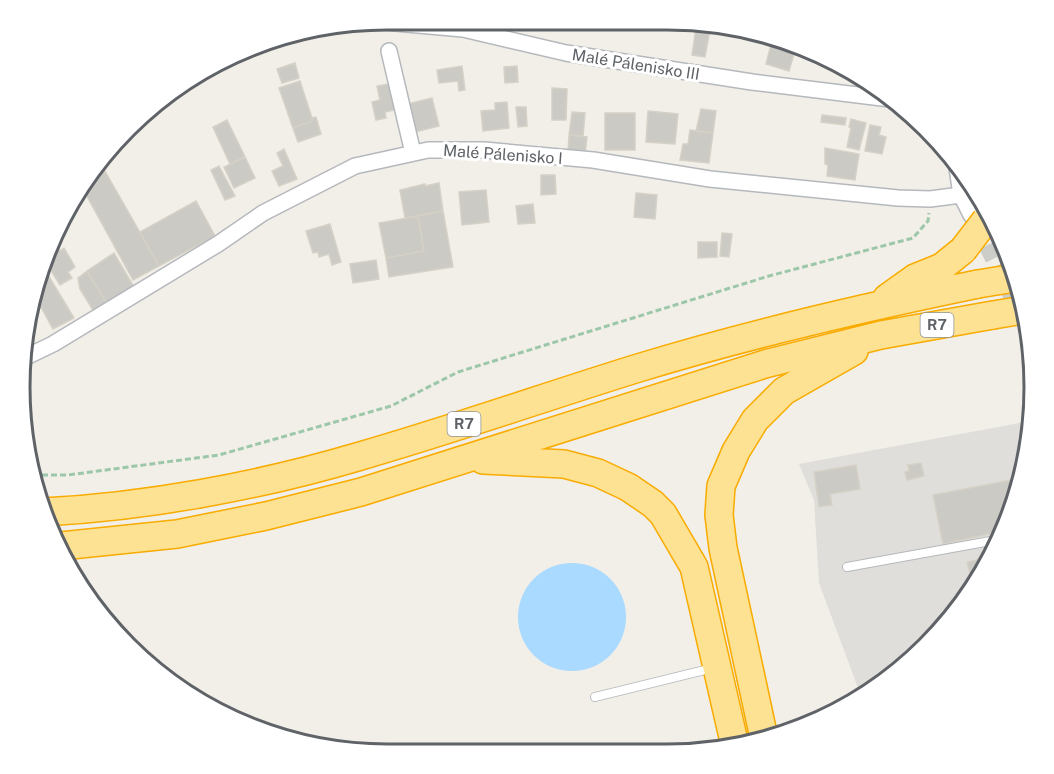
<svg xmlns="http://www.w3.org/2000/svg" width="1054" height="774" font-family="'Public Sans',sans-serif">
<rect width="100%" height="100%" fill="#f1efe8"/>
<path fill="#e0deda" d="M1030,421L1031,435L985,571L890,679L861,696L819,583L814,500L799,464Z"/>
<path fill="#aadaff" d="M518 617a54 54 0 1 1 108 0a54 54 0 1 1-108 0Z"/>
<path fill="#cccac5" stroke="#d6d1c6" stroke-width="1.5" d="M697,21L711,24L705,57L692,55Z
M773,37L796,47L789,71L766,64Z
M295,63L299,78L282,83L277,69Z
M462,66L465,90L459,91L458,81L439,83L437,70Z
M517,66L518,82L505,83L504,67Z
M300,81L312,118V121L293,128L279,88Z
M389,84L395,110L385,112L386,118L376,120L372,102L380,100L377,86Z
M552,88L567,89L566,120H552Z
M432,98L439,126L415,132L408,104Z
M507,102L509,128L483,131L481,111L495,110V103Z
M516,107H526L527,126L518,127Z
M701,109L716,111L713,133L696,131Z
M648,111L678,114L675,144L646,142Z
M572,112L585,113L583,136L569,135Z
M605,113H635V150H605Z
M822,115L846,118L845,125L821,122Z
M316,117L321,134L298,142L293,128L312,121L311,118Z
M851,119L866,123L859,150L847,147L851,128L849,127Z
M227,120L245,157L230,164L213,127Z
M870,125L881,127L879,135L886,137L882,154L865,151Z
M690,130L713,133L709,163L680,160L683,144H688Z
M569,135L587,137L585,155L568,153Z
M825,148L859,154L855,180L827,176L828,165L825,164Z
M284,149L297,179L279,186L272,171L283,166L277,153Z
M245,157L255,178L234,188L224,167Z
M219,166L235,196L225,200L211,170Z
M105,171L159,266L133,280L83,189L88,182Z
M541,175H555L556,194L541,195Z
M439,183L443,211L405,218L400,190L425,184V186Z
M486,190L489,222L462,225L459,192Z
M636,193L657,195L655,219L634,217Z
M196,201L215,236L159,266L140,232Z
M533,204L535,223L518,224L516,206Z
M443,211L453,267L389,277L386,258L424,251L418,216Z
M418,216L424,251L386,258L379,223Z
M330,224L341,262L332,265L329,254L319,257L318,252L313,253L306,231Z
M722,233L732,234L729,257L720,256Z
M54,242L60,251L64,248L75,267L68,272L72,278L60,285L45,261L51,244Z
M698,242H717V257L698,258Z
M114,253L134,287L107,304L87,271Z
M376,260L379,279L353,283L350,264Z
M87,271L107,304L94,312L80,289L78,278Z
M48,275L74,318L53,329L41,307L30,315L28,312L38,280Z
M921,463L924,476L907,480L905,472L909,471L908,465Z
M856,465L860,489L830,494L832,505L819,507L814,472Z
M1016,479L998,532L943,544L933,495Z
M990,557L985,571L978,579V576L971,577L967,562Z"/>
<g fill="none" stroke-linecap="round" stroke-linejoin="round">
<path stroke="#ccccc8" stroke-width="15" stroke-dasharray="15 8" stroke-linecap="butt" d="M976,225L1021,317"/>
<defs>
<path id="service" d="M847,567L996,540
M595,697L713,668"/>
<path id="minor" d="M373,21L463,29L566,53L752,82L890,99
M389,51L413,153
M956,161L961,195L971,215
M24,358L53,344L218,244L263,213L355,166L428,150H484L593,160L710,179L898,198L930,199L961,195"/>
<path id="motorway" d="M887,298L915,278L942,267L963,250
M483,460L564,464L598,473L628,487L653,504L663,514L694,567L735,746
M43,512C145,507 259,486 357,457C451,430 542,398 635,369C749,334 861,308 978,284
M61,546L177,534L266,516L361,492L765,364L881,335L993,315
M764,738L723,548L719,515L721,486L736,451L755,420L784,391L854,351"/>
</defs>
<use href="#service" stroke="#b5b8bc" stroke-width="10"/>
<use href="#minor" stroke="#b5b8bc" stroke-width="18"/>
<use href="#motorway" stroke="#f9ab00" stroke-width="30"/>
<path stroke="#9cc7a9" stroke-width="3" stroke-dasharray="6 3" stroke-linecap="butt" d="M33,475H68L219,455L391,406L458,372L769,276L913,238L928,221L929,213"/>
<use href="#service" stroke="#fff" stroke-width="8"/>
<use href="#minor" stroke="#fff" stroke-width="15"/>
<use href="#motorway" stroke="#fde293" stroke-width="27"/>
<defs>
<path id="motorway-bridge" d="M963,250L986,220
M978,284L1015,278
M993,315L1023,310"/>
</defs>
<use href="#motorway-bridge" stroke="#f9ab00" stroke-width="30" stroke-linecap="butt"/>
<use href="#motorway-bridge" stroke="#fde293" stroke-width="27"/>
</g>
<g text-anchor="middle" stroke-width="6" stroke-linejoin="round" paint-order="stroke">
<g fill="#fff" stroke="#8f9295" stroke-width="1.5">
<rect x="920.5" y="313" width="33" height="24" rx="4.5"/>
<rect x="447.5" y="412" width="33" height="24" rx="4.5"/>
</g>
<g font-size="15" font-weight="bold" fill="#5f6368">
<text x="937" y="330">R7</text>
<text x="464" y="429">R7</text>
</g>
<g font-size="16" fill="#5f6368" stroke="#fff">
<text transform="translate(636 64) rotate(9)" y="6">Malé Pálenisko III</text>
<text transform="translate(503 154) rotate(4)" y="6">Malé Pálenisko I</text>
</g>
</g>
<path d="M0 0H1054V774H0ZM387 30H667A357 357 0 0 1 1024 387V387A357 357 0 0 1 667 744H387A357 357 0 0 1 30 387V387A357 357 0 0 1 387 30Z" fill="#fff" fill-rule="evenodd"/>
<path fill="none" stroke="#5f6368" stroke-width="3" d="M387 30H667A357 357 0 0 1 1024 387V387A357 357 0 0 1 667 744H387A357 357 0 0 1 30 387V387A357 357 0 0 1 387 30Z"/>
</svg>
